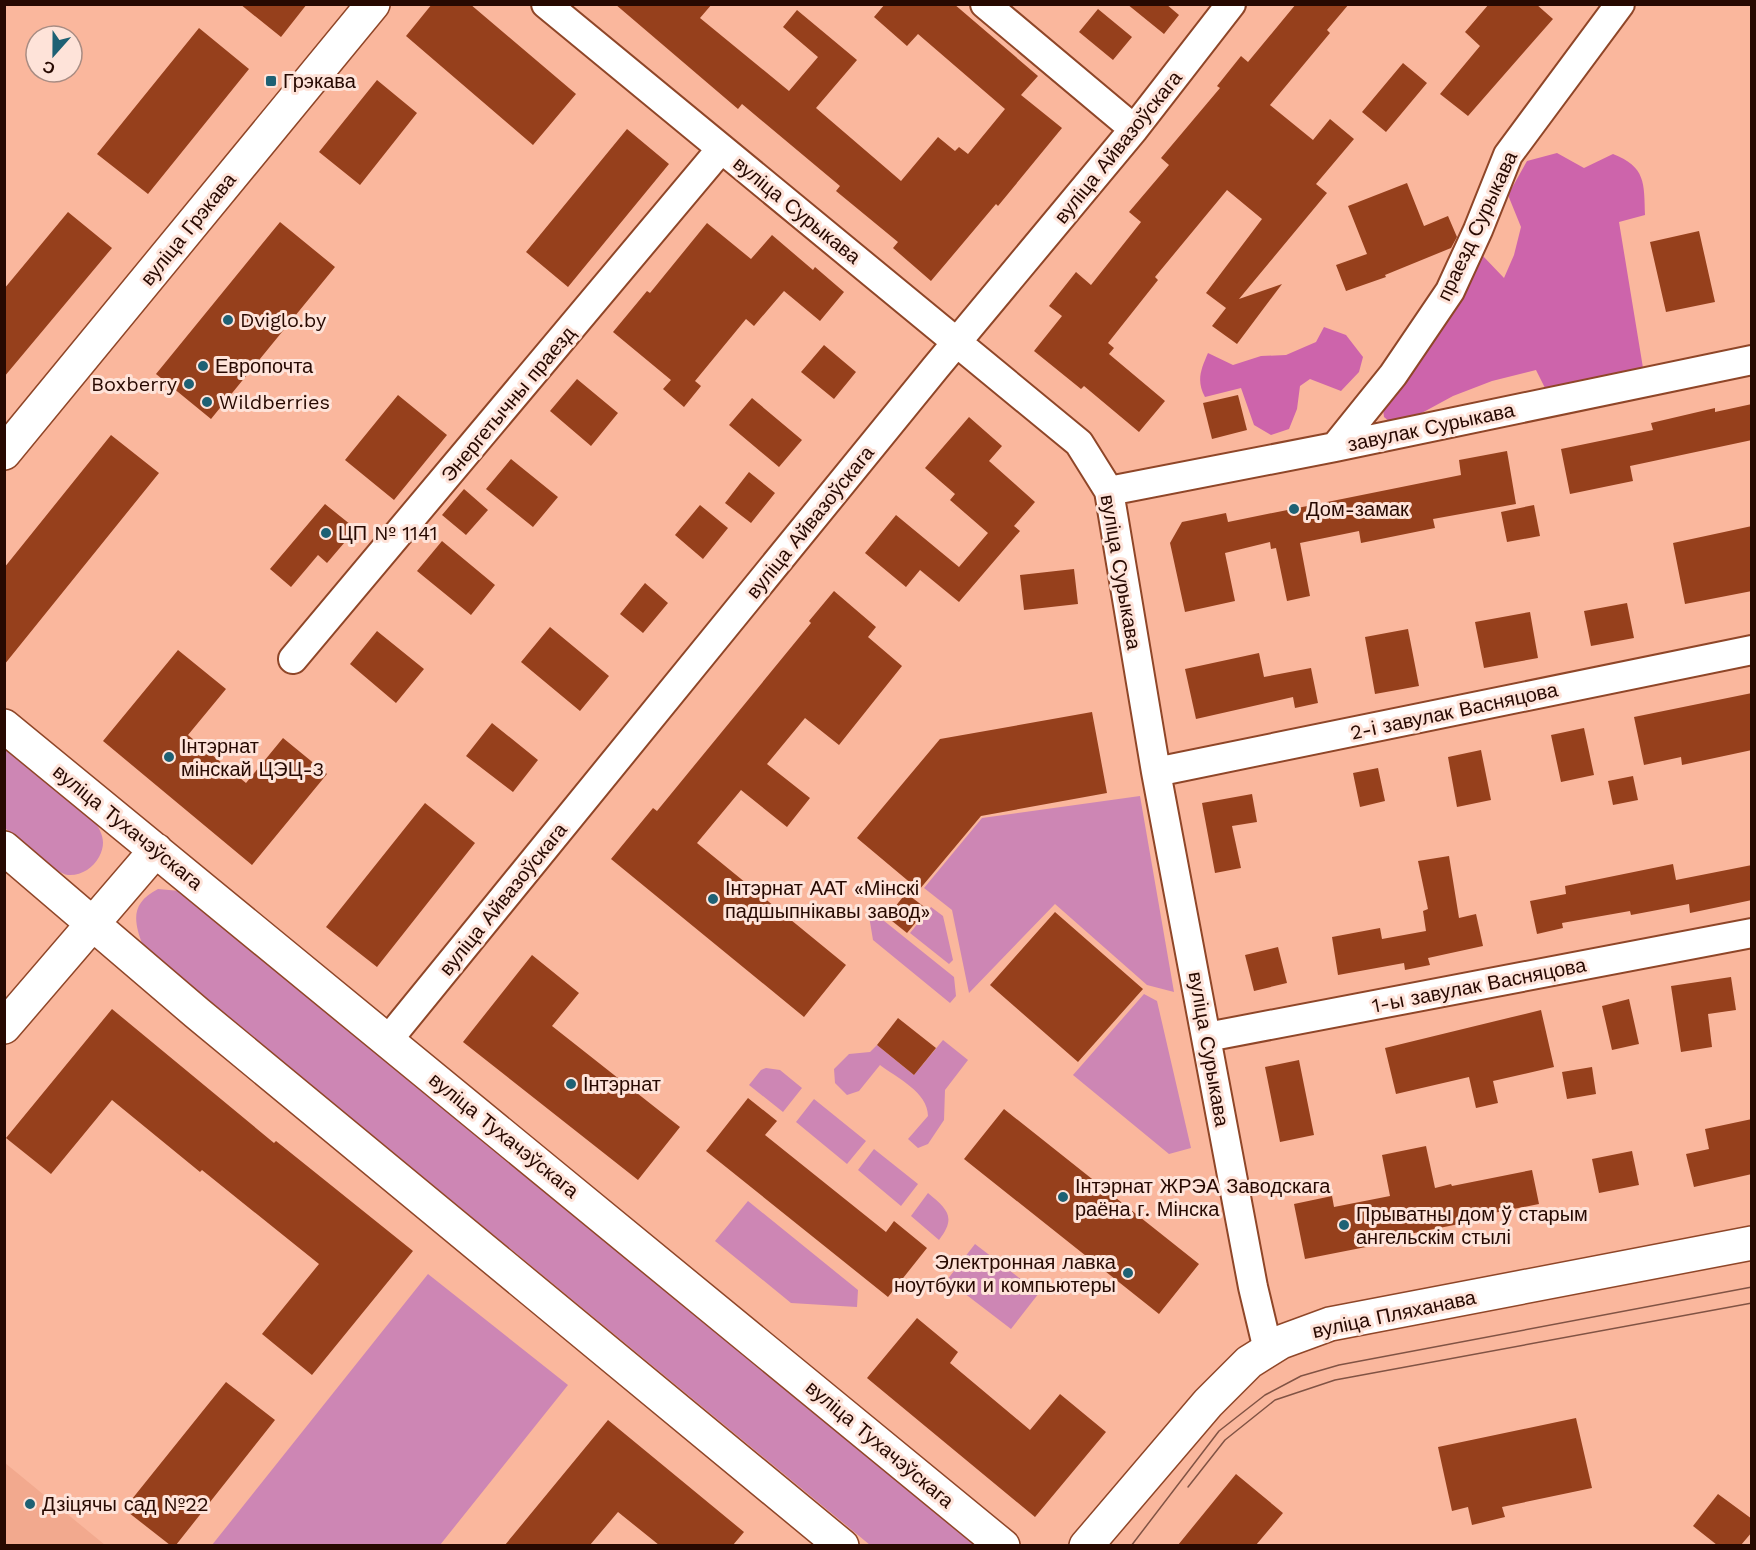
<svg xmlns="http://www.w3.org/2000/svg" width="1756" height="1550" font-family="'Work Sans',sans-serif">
<rect width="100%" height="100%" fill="#fab79d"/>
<path fill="#f2a98e" d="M5,1463L105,1545H5Z"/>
<path fill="#cd86b4" d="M4,746L93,819C102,832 107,842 99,857C93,868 81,876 68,875C55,874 17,838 5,828Z
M1140,796L1174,992L1147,985L1055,904L969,993L952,910L924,888L982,818Z
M158,889L180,891L976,1545H870L143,946C133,920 131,903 158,889Z
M931,907L943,916L953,960L949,964L910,933Z
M873,912L954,977L956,996L950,1003L873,940L869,916Z
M1144,994L1157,1001L1191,1148L1169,1154L1073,1075Z
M943,1040L968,1060L945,1090L944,1120L928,1144L918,1148L908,1139L928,1116C928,1092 897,1078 880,1065L859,1091L847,1095L835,1083L834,1069L849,1054L870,1052L877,1045L914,1075Z
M766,1068L780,1070L802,1088L783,1112L749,1085L761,1070Z
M814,1099L866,1141L847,1164L796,1122Z
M874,1149L918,1184L901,1206L858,1170Z
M928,1193C947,1209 957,1217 939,1240L911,1216Z
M748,1201L858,1290L857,1307L791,1303L715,1241Z
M975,1244L1039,1293L1011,1329L947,1280Z
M428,1274L568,1385L440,1545H212Z"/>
<path fill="#cd64ab" d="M1557,153L1584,168L1613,154C1646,167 1644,183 1645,215L1619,222L1644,374L1548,394L1536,370L1492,381L1453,396L1396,427L1384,417L1382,401L1482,255L1504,278L1514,255L1521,227L1508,195L1527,161Z
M1324,327L1346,335L1363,357L1359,372L1341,391L1310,379L1300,386L1297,409L1289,429L1271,435L1254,425L1241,388L1205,397C1196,381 1201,369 1208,353L1233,365L1261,356L1286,355L1316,342Z"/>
<path fill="#96401c" d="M240,4H307L281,37Z
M432,4H470L576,94L533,145L406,36Z
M615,4H712L700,18L789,91L818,57L783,27L797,10L857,60L816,108L901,181L938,137L955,151L959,147L968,154L1005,109L918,34L907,46L874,17L885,4H954L1038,76L1021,95L1062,128L998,206L996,204L931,281L893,248L898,242L836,191L840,186L742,104L738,109Z
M1127,4H1166L1179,15L1164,34Z
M1296,4H1349L1327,30L1330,33L1270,105L1313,140L1330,119L1354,139L1316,184L1327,193L1239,299L1282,284L1237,344L1212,326L1226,308L1206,293L1262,219L1227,190L1155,277L1158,280L1108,343L1114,348L1109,354L1165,401L1139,432L1084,386L1081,389L1034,351L1062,316L1049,306L1076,272L1091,285L1141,222L1129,212L1169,165L1161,158L1220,88L1217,86L1241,56L1248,62Z
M1489,4H1536L1553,19L1468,116L1440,94L1480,46L1465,32Z
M1098,9L1132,37L1113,60L1079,32Z
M199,28L249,69L148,194L97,154Z
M1403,63L1427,83L1386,132L1362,112Z
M377,80L417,113L360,185L319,152Z
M627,129L669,164L568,287L526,252Z
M1407,183L1424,226L1448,216L1457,237L1451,248L1385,275L1386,277L1346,291L1336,265L1367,254L1348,206Z
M68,212L112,248L4,377V289Z
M280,222L335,267L211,419L156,374Z
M707,223L751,259L772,235L813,270L815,267L844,292L820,321L784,291L754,326L746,319L695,381L701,386L684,407L663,389L671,380L613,332L647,291L650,293Z
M1699,231L1715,302L1666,312L1650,242Z
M824,345L856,372L834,399L801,372Z
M577,379L618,413L591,446L550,411Z
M398,395L447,435L394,500L345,460Z
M1238,395L1247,430L1212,439L1203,403Z
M752,398L802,440L779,467L729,425Z
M1752,404V440L1630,466L1633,481L1570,494L1561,449L1653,430L1651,423L1715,408V412Z
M969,417L1002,446L989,461L1035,502L1014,526L1020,531L959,602L920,570L906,587L865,553L896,515L959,567L988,533L950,500L955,494L925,468Z
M111,435L159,473L4,665V568Z
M1507,451L1516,504L1433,519L1435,528L1361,543L1359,531L1300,543L1310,596L1287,601L1276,548L1271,549L1270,542L1225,553L1235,601L1185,612L1170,543L1182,522L1226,513L1228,522L1461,475L1459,460Z
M511,459L558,497L533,527L486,489Z
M749,472L775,493L751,523L725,503Z
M464,489L488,510L466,535L442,515Z
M325,504L356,529L327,563L318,555L291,587L270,569Z
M700,505L728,528L703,559L675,535Z
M1534,505L1540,536L1507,542L1501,512Z
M1752,526V591L1685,604L1673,543Z
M442,541L495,585L471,615L417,571Z
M1074,569L1078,604L1024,610L1020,575Z
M645,583L668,603L643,633L620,614Z
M834,591L876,627L868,637L902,666L839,745L805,718L767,764L810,798L787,827L741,790L697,843L846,965L804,1017L611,859L653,808L657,811L811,623L809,621Z
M1627,603L1634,638L1591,646L1584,611Z
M1530,612L1538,658L1484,668L1475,622Z
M550,627L609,676L580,711L521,662Z
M1408,629L1419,686L1375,694L1365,637Z
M377,631L424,669L396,703L350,664Z
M178,650L226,689L188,735L246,783L283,738L327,774L252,865L103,741Z
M1259,653L1264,677L1311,668L1318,703L1295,708L1293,697L1196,719L1185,669Z
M1752,693V750L1682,765L1681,757L1644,765L1634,717Z
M1092,712L1107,793L981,816L919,890L857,838L940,739Z
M492,723L538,760L513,792L466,756Z
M1584,728L1594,775L1561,782L1551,735Z
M1481,750L1491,800L1457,807L1448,757Z
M1378,768L1385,801L1360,807L1353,773Z
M1633,776L1638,800L1613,805L1608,781Z
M1252,794L1257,822L1232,826L1241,868L1215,873L1202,803Z
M425,803L475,843L377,967L326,927Z
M1449,856L1459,918L1476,914L1483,946L1428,958L1430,965L1405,970L1404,963L1338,975L1332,937L1380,928L1382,939L1426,931L1423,911L1428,909L1418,861Z
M1673,864L1676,880L1752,865V900L1690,913L1689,904L1631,915L1630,911L1562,923L1563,928L1537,934L1530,901L1566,894L1565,886Z
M906,893L927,909L907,933L887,917Z
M1055,912L1143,989L1078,1062L990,985Z
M1278,947L1287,983L1254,991L1245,955Z
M532,955L579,993L552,1026L680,1127L638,1180L463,1042Z
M1731,977L1736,1010L1708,1014L1712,1047L1681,1052L1671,986Z
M1629,999L1639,1044L1612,1050L1602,1006Z
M112,1009L274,1143L276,1141L413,1251L312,1375L262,1334L319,1264L202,1170L200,1172L112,1100L51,1174L6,1138Z
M1541,1010L1554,1067L1493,1081L1498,1103L1476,1108L1469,1077L1396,1094L1385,1048Z
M898,1018L936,1048L914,1075L877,1045Z
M1299,1060L1314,1135L1280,1142L1265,1067Z
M1592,1067L1596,1094L1567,1099L1562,1072Z
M748,1098L777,1121L765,1135L886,1232L894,1221L927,1248L888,1297L706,1151Z
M1004,1109L1199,1264L1159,1314L964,1159Z
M1752,1119V1174L1694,1187L1686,1154L1709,1149L1705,1129Z
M1426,1146L1435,1188L1451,1184L1452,1186L1532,1170L1539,1204L1458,1220L1459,1224L1365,1243L1366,1247L1305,1259L1294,1204L1332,1196L1334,1207L1390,1196L1382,1155Z
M1632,1151L1639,1185L1599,1193L1592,1159Z
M917,1318L958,1352L950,1363L1030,1430L1060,1394L1106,1432L1035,1517L867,1378Z
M226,1382L275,1420L176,1545H170L124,1509Z
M1576,1418L1592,1488L1502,1507L1505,1517L1472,1525L1468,1507L1452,1511L1438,1447Z
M608,1420L744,1532L733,1545H659L618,1512L590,1545H505Z
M1236,1474L1283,1513L1256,1545H1178Z
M1718,1494L1752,1519V1532L1741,1545H1717L1693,1526Z"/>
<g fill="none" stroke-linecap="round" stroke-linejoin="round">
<defs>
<path id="street" d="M546,4L1079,443L1109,491L1156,772L1253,1287L1268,1350
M985,4L1134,129
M1335,447L1393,375L1450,291L1478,230L1508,155L1620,4
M1109,491L1335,447L1752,360
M293,659L721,149
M1156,772L1752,650
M1207,1037L1752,933
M388,1040L936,367L1134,129L1231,4"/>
<path id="secondary" d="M4,453L373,4
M4,726L1003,1546
M4,848L197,1013L842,1546
M4,1027L156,850
M1086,1546L1208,1403L1249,1362L1281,1342L1330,1324L1752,1243"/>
</defs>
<use href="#street" stroke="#8f4628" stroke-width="32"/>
<use href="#secondary" stroke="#8f4628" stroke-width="36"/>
<use href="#street" stroke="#fff" stroke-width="28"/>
<use href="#secondary" stroke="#fff" stroke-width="33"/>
<path stroke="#815344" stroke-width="1.5" d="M1188,1487L1225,1440L1275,1400L1335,1380L1752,1303
M1131,1546L1219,1431L1265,1395L1301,1376L1339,1365L1752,1287"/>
</g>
<g fill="#1e6174" stroke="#fee3d9" stroke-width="2">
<rect x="265" y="75" width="12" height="12" rx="3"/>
<circle cx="228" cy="320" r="6"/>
<circle cx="203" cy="366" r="6"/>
<circle cx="189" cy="384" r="6"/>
<circle cx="207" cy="402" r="6"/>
<circle cx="1294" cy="509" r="6"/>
<circle cx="326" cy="533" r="6"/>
<circle cx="169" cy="757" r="6"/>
<circle cx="713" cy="899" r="6"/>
<circle cx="571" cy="1084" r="6"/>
<circle cx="1063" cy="1197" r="6"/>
<circle cx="1344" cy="1225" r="6"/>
<circle cx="1128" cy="1273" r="6"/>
<circle cx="30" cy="1504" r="6"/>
</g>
<g text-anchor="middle" stroke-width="6" stroke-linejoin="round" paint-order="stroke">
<g font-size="20" fill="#270901" stroke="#fee3d9" text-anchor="start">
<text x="283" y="88">Грэкава</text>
<text x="240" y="327">Dviglo.by</text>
<text x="215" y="373">Европочта</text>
<text x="177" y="391" text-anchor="end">Boxberry</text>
<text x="219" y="409">Wildberries</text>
<text x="1306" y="516">Дом-замак</text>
<text x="338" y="540">ЦП № 1141</text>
<text x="181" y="753">Інтэрнат<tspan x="181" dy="23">мінскай ЦЭЦ-3</tspan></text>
<text x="725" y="895">Інтэрнат ААТ «Мінскі<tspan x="725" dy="23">падшыпнікавы завод»</tspan></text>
<text x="583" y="1091">Інтэрнат</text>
<text x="1075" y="1193">Інтэрнат ЖРЭА Заводскага<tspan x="1075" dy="23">раёна г. Мінска</tspan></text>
<text x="1356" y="1221">Прыватны дом ў старым<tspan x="1356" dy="23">ангельскім стылі</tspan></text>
<text x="1116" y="1269" text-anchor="end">Электронная лавка<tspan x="1116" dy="23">ноутбуки и компьютеры</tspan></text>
<text x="42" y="1511">Дзіцячы сад №22</text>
</g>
<g font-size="20" fill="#270901" stroke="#fee3d9">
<text transform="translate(1118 147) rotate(-51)" y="7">вуліца Айвазоўскага</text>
<text transform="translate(797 210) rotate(39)" y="7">вуліца Сурыкава</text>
<text transform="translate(1477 226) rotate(-65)" y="7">праезд Сурыкава</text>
<text transform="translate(188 229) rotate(-51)" y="7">вуліца Грэкава</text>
<text transform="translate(508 404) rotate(-50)" y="7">Энергетычны праезд</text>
<text transform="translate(1431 427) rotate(-12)" y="7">завулак Сурыкава</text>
<text transform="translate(810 522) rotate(-51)" y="7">вуліца Айвазоўскага</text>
<text transform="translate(1121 572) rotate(80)" y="7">вуліца Сурыкава</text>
<text transform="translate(1454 711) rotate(-12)" y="7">2-і завулак Васняцова</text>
<text transform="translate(128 827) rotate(39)" y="7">вуліца Тухачэўскага</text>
<text transform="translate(503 899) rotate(-51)" y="7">вуліца Айвазоўскага</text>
<text transform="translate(1479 985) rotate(-11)" y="7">1-ы завулак Васняцова</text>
<text transform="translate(1209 1049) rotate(80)" y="7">вуліца Сурыкава</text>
<text transform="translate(504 1135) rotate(39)" y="7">вуліца Тухачэўскага</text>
<text transform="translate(1394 1314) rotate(-12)" y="7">вуліца Пляханава</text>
<text transform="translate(880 1444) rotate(40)" y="7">вуліца Тухачэўскага</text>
</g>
</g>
<rect width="1756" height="1550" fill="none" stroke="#270901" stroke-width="12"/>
<g transform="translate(54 54) rotate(201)"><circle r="28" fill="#fee3d9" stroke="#a88c83" stroke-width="1.5"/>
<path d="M0-4.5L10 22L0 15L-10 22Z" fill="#1e6174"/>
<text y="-9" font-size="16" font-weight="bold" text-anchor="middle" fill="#270901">С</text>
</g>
</svg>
